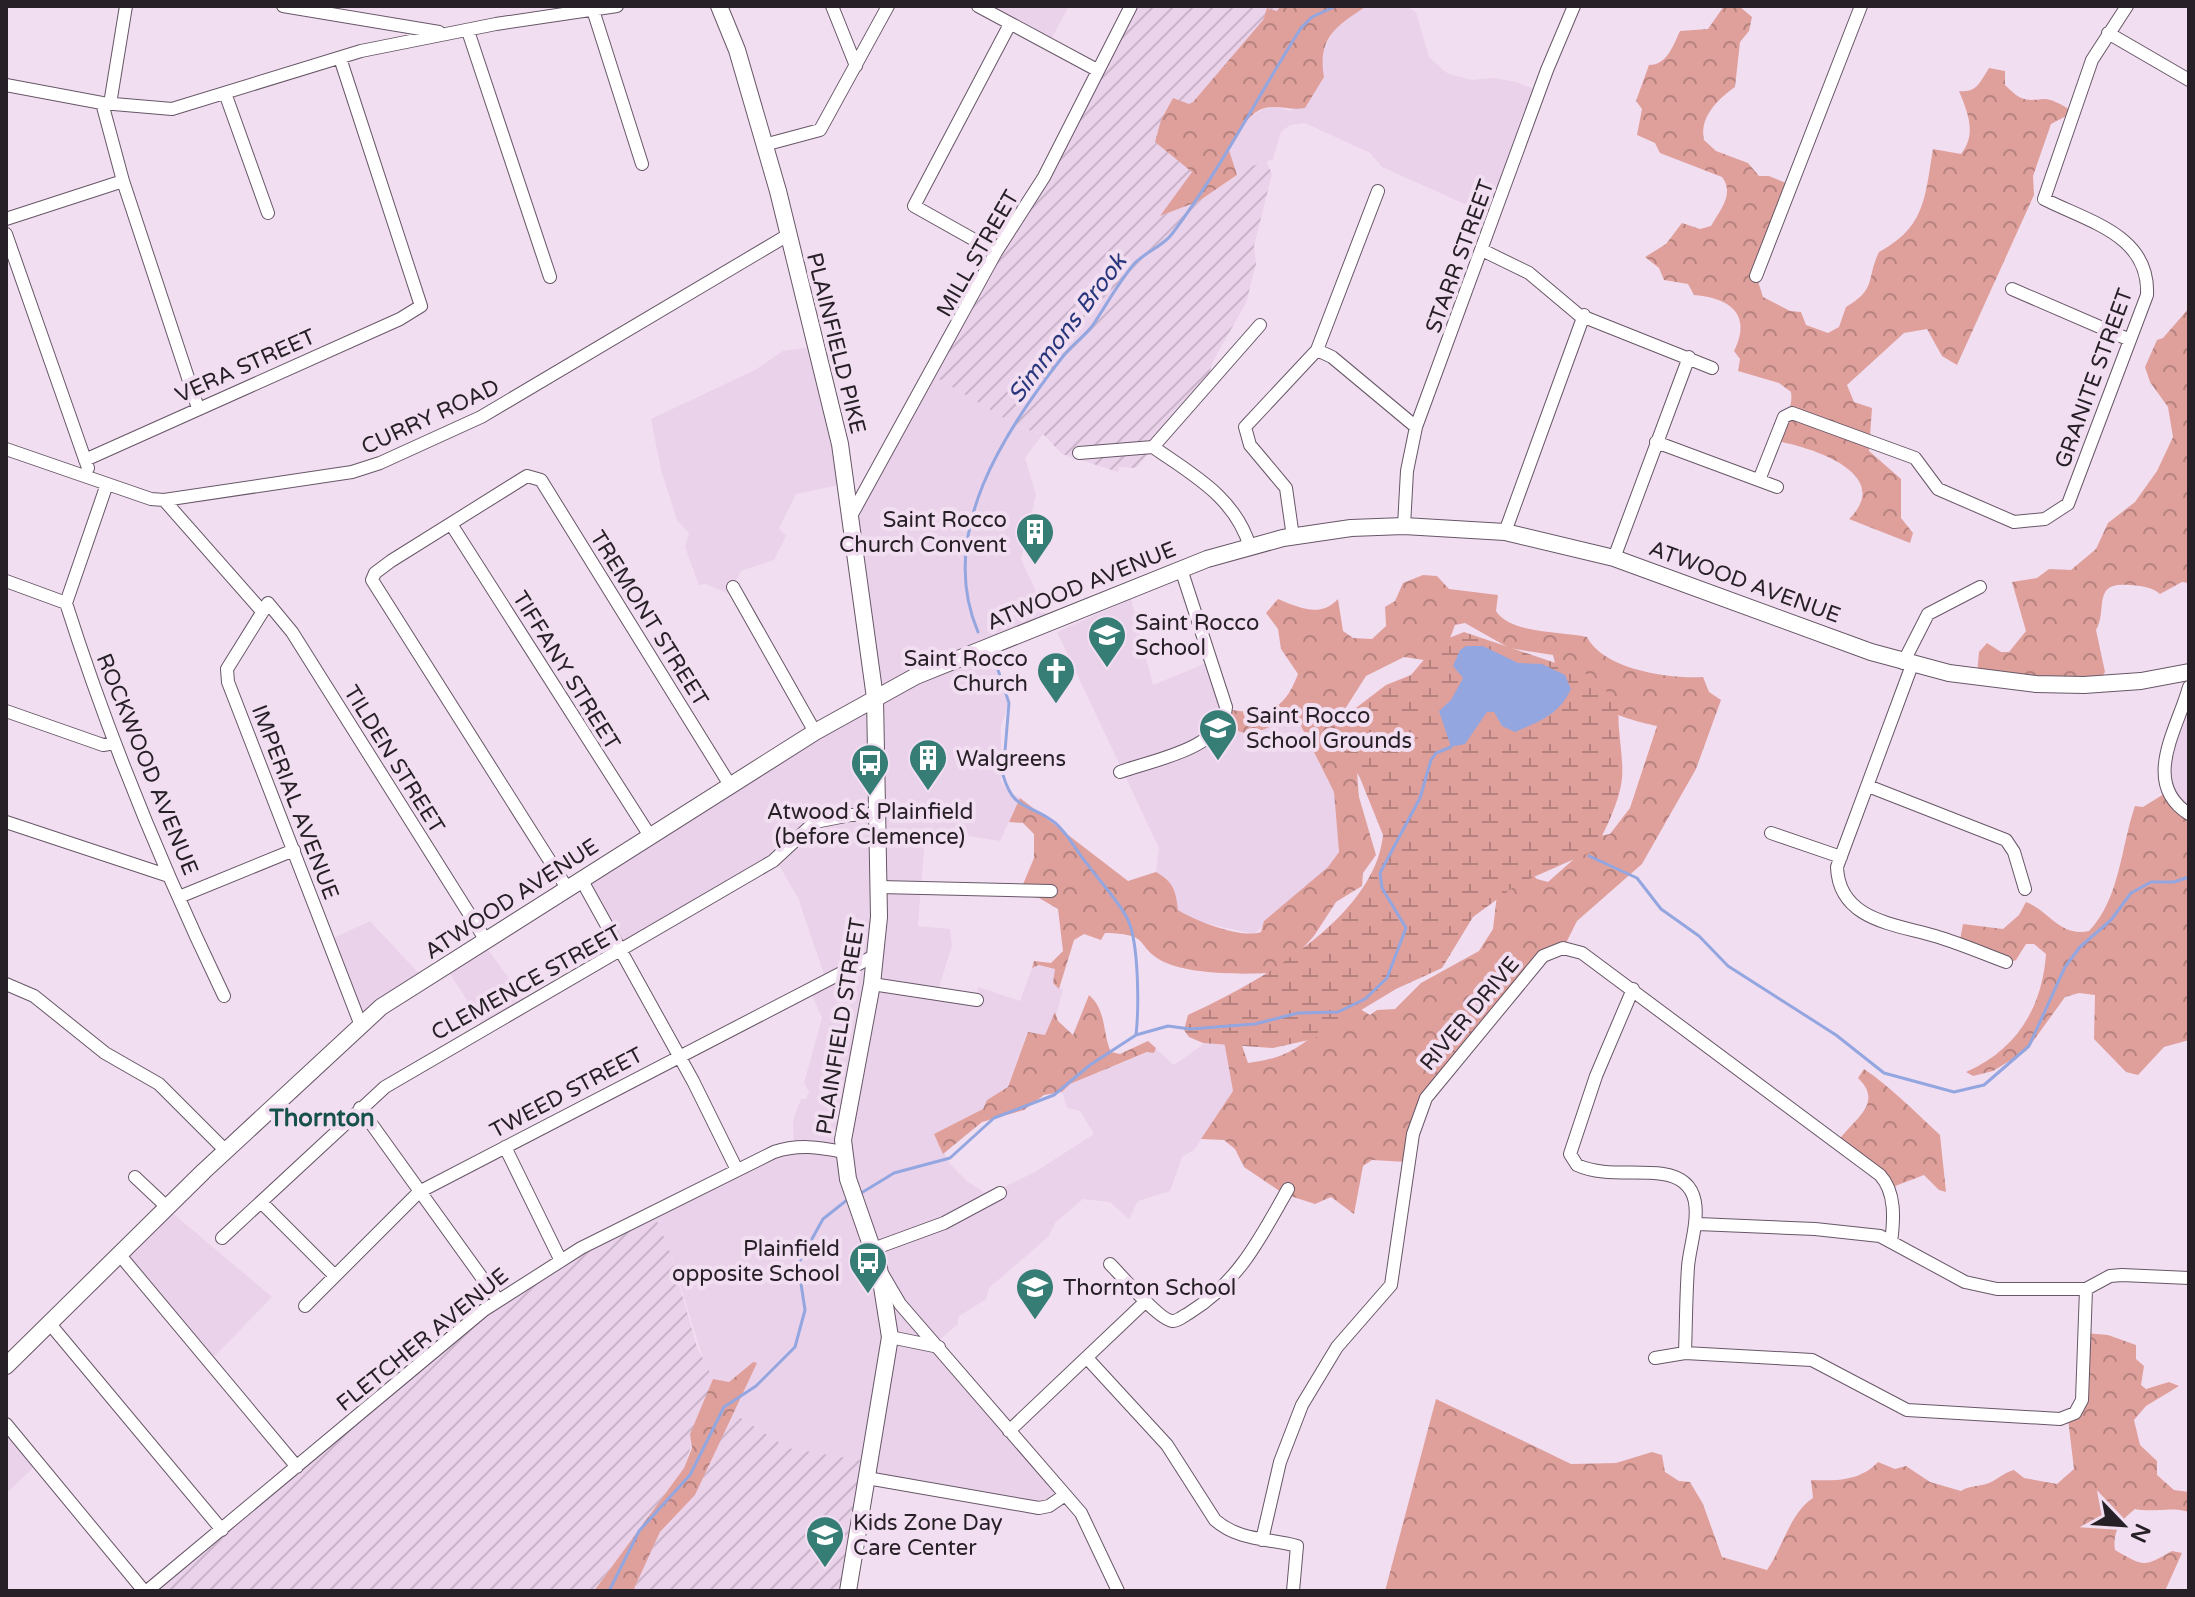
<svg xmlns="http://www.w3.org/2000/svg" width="2195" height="1597" font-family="'Varela Round',sans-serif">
<defs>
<pattern id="industrial-furrows" width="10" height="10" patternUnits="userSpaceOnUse" patternTransform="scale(2)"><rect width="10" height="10" fill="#ebd2eb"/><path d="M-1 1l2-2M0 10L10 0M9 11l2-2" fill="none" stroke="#cab4ca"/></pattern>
<pattern id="forest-crowns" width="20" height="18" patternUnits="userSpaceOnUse" patternTransform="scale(2)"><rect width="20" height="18" fill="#dfa09c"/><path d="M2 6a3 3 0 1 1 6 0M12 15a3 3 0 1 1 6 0" fill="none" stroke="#b5827f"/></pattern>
<pattern id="wetland-marsh" width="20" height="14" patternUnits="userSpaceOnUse" patternTransform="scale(2)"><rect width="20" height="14" fill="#dfa09c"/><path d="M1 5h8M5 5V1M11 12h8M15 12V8" fill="none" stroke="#b5827f"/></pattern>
</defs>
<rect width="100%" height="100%" fill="#f2def1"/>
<path fill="#ebd2eb" d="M978,6H1069L1048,45Z
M1367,6H1406L1416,12L1429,57L1447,73L1471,80L1493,78L1516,82L1539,91L1496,218L1382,167L1370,153L1305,123L1290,125L1281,132L1273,159L1237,175L1229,150L1247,118L1270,106L1291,111L1338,23Z
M812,347L839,485L796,494L779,528L786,536L774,560L741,571L729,594L706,584L699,585L685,547L689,533L677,520L661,470L651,419L755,370L783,351Z
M932,375L1021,428L1043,434L1025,458L1036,495L1021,559L1049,620L988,648L1008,705L1001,727V781L1008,791L1020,798L1000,841L962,835L925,837L918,926L950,929L952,946L938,990L977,999L978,987L1020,1001L1032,968L1039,965L1056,969L1059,988L1063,989L1057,1012L1045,1035L1027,1033L1008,1087L987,1100L983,1109L934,1134L950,1164L967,1181L988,1195L1035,1172L1094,1134L1080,1111L1067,1108L1062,1092L1070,1084L1156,1049L1174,1065L1205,1043L1224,1038L1233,1091L1195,1149L1182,1157L1170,1191L1138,1201L1129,1219L1110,1202L1083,1199L1055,1223L1048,1237L989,1288L986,1299L958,1317V1324L938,1341L1063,1492L1051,1506L873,1481L870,1462L788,1448L733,1413L756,1364L752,1362L729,1382L718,1383L708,1375L669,1249L654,1214L794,1147L793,1120L801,1099H806L809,1092L804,1083L822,1018L810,991L826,980L798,898L777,862L622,948L584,879L874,697L852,523Z
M1131,599L1153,685L1211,661L1225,719L1250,735L1284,721L1298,720L1334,792L1339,852L1328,867L1254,934L1195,921L1177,910L1167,878L1156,872L1159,848L1057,632Z
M2189,692V815L2165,780Z
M370,921L424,979L365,1021L327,941Z
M484,944L526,1002L484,1026L446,968Z
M169,1210L272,1297L210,1361L124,1251Z
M6,1424L35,1466L6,1494Z"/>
<path fill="url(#industrial-furrows)" d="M1127,6H1280L1277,11L1267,9L1263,20L1193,102L1162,125L1155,142L1193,172L1160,216L1199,201L1250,167L1266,161L1272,174L1254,246L1256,264L1246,303L1213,361L1204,390L1136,468L1119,467L1118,472L1062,454L1043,434L1021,428L932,375Z
M654,1214L669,1249L697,1347L713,1379L684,1468L594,1591H149L510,1291Z
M733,1413L788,1448L870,1462L849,1591H633L660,1532L695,1495Z"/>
<path fill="url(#forest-crowns)" d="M1280,6H1367C1337,25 1317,38 1324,77L1305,108C1293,110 1285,107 1273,107C1250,106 1239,133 1229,150L1237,175L1199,201L1160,216L1192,172L1155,142L1161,120L1173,98L1189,104L1193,102L1263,20L1267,8L1277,11Z
M1724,6H1739L1752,17L1749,31L1740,42L1735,87C1718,99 1699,117 1704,140L1716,151L1748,163L1759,176H1769L1791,185L1757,278L1763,297L1790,311L1801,312L1806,325L1828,333L1839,327L1846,307C1877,289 1866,279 1879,252C1926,227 1925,196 1933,149L1961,154C1977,134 1968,113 1959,91C1977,93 1980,82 1989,68L2005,71V85C2021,101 2025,101 2044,99C2052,98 2067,108 2074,112L2051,124L2033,176L2034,195L1957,365L1942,356L1927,329L1904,333L1847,385L1854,402L1872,408L1869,451L1901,479V518L1913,533L1910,543L1849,519C1897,472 1805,445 1771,440L1774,423C1787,416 1793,407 1791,392L1779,383L1738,371L1740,359L1734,351C1752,315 1731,298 1694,295L1688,284L1664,280L1659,268L1645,257L1666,244L1682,223L1700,229L1711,226C1720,210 1735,194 1722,177L1660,153L1655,143L1637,135L1642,109L1636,101L1649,65C1667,65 1673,46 1680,31L1708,29Z
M2189,308V583L2182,582L2160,594C2150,586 2141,586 2129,585C2091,581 2108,610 2096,630L2105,672L2097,685L1977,675L1979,652L1987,643L2001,652H2009L2026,631L2012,582L2037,578L2049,569L2071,570L2096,549L2108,523L2135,502L2157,471L2173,437L2168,407L2150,382L2145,367L2157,340L2163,338Z
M1423,575L1437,576L1449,589L1498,595L1496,611C1510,634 1562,631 1587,637C1604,670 1670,679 1703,677L1709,692L1721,700L1696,769L1642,864L1577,921L1563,949L1545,957L1436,1083L1407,1162L1372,1160L1363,1166L1354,1214L1331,1197L1315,1204L1284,1194L1244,1167L1235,1149L1224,1140L1201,1139L1233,1091L1224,1041L1239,1037L1248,1063C1265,1061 1281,1057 1296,1048C1319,1034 1333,1014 1360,1009L1370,1015L1377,1010L1395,1009L1421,983L1479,951L1493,929L1498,886L1514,858L1537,879L1548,882L1600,836L1610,834L1630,808L1657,726C1619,718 1561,699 1553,655L1509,648L1465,623L1455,625L1446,649L1424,660L1404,657L1366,676L1345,709L1354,736L1359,797L1376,855L1363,873L1362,886L1336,902L1314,936L1281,972C1251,975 1191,975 1164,962C1133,946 1154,934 1105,933L1101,940L1084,934L1074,940L1059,989L1053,983L1055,969L1039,965L1032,968L1034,961L1051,963L1063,951L1058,909L1039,898L1019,894L1034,858V834L1023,823L1009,822L1020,798L1128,881L1156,872C1173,881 1176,891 1178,910C1195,921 1242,939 1261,932L1264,921L1328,867L1339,852L1334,792L1298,720L1284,721L1250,735L1223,726L1227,709C1267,716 1283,713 1298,674L1281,649L1278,629L1266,613L1278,599C1300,608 1320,618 1338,599L1343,631L1353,638L1372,639L1386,626L1385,607L1395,601L1403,583Z
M2167,792L2189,816V1040L2164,1047L2138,1075L2126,1072L2094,1039L2095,995L2079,993L2065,997L2026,1051L1993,1071L1973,1076L1966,1072C2016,1050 2042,1009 2046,954L2034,944H2026L2016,960L2009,963L1959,945L1963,924L2003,929L2019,915L2026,902C2051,912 2059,937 2089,931C2120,899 2121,846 2135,806L2143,807Z
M1089,995C1107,1011 1102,1032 1111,1052L1120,1054L1148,1041L1156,1048L1154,1053L1147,1052L1070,1084L1062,1092L1044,1095L1024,1110L982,1122L943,1154L934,1134L983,1109L987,1100L1008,1087L1028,1032L1045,1035L1055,1012L1058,1021L1073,1035Z
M1864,1069C1892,1088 1914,1111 1940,1135L1946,1192L1939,1190L1924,1175L1890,1188L1839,1140C1855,1118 1884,1103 1858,1078Z
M2086,1333L2108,1335L2136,1345V1359L2144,1366L2141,1385L2146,1389L2169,1382L2179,1386L2146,1406L2134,1420L2140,1445L2157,1461V1475L2174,1490L2189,1492V1512C2170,1506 2154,1513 2135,1509C2121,1520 2112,1532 2115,1550C2143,1566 2143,1568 2172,1551L2182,1553L2165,1591H1385L1436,1399L1571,1464L1616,1463L1652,1452L1662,1455L1665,1472L1679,1481L1690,1482L1703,1504L1722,1557L1767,1570C1783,1547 1790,1513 1813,1498L1811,1480C1837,1481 1860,1481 1878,1462L1895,1469L1906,1466L1930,1482L1961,1491C1970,1485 1979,1487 1989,1483C1998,1479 2003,1473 2014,1470L2024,1478L2057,1484L2074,1469L2068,1419L2076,1414Z
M753,1362L757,1363L695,1495L660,1532L633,1591H594L684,1468L692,1448L690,1434L713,1379L729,1382Z"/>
<path fill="url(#wetland-marsh)" d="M1464,632L1585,673L1619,702C1616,728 1624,754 1622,779C1619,803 1606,828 1595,850L1518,884L1473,917L1442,968L1396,989L1313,1039L1273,1048L1203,1043L1189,1037L1184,1030L1188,1015C1256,984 1375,918 1383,835L1360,778L1339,743V728L1348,714L1386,685L1411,675L1439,642Z"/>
<path fill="#93a6e0" d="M1466,646H1483L1518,663L1542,664L1565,675L1571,689C1559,715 1540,721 1515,732L1502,726L1494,712H1487L1465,744L1451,747L1439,711L1451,700L1463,678L1453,666L1460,650Z"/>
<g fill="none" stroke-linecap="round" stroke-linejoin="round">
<path stroke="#93a6e0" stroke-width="3" d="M978,632C936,533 1005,430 1064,355C1073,344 1085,336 1093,325C1107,304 1118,283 1134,264C1145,252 1162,247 1172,234C1221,169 1257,97 1301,28L1312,17L1336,6
M995,661L1009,703L1003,775C1014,812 1028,802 1054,822C1067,832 1077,852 1088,865C1100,882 1119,901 1128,920C1139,944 1139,1008 1136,1035
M1589,856L1637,878L1661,909L1699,936L1728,966L1836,1035L1884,1073L1954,1092L1984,1085L2029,1046L2065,967L2080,947L2111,920L2131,893L2151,882H2174L2189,877
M858,1195L894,1173L950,1158L994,1118L1054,1095L1090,1065L1136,1035L1168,1026L1190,1029L1255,1024L1298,1013L1338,1012L1365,999L1387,978L1406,928L1382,888L1380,873L1420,798L1431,760L1436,753L1451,747
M609,1591L639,1531L690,1475L724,1407L756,1386L795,1347L805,1310L798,1264L823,1219L847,1200"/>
<defs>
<path id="minor" d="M283,6L439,32
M832,6L856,66
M978,6L1097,70
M593,10L642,164
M468,31L550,277
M2108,33L2189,80
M6,85L102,103L172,109L361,51L496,24L617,6
M225,93L268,213
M102,103L123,181L198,408
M110,104L126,6
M764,145L820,130L888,6
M6,219L123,181
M6,234L88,468
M1482,250L1529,273L1579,315L1712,368
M996,252L914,206L1010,24
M1756,276L1861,6
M2012,289L2130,340
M1317,350L1332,357L1416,427
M1656,442L1777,487
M1153,447C1193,475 1235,497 1250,547
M6,449L151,499L164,500L352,472L380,463L481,417L788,235
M1079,453L1153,447L1260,325
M85,460L400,319L421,306L340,58
M1759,480L1784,417L1792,413L1915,458L1938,489L2014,522L2045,519L2068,504L2147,295C2150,235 2089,222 2044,199L2092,60L2127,6
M164,500L261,610
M851,516L996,252L1044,177L1131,6
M451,524L650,836
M1404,526L1407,471L1416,427L1547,70L1574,6
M1505,532L1584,315
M1293,537L1286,488L1250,445L1245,427L1317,350L1378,191
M1614,558L1689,357
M6,581L66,603
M733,587L815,732
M66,603C109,738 163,869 224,996
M66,603L107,484
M1903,663L1928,614L1980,587
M1912,665L1837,867C1839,920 1894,924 1935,936C1959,943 1982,953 2006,962
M2189,687C2178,728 2140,783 2189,814
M6,711L103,745L115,743
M1120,772C1152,760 1223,749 1226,707L1181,569
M1868,786L2006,840L2014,852L2025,889
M6,822L169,876
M1771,833L1841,857
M581,879L693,1081L736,1168
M880,887L1051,891
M567,888L372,580L375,573L391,561L527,476L541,480L730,785
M179,897L294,850
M6,984L34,996L105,1053L159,1084L226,1151
M872,984L977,1000
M1633,989L1596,1076L1570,1154L1577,1165C1603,1177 1635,1170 1663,1174C1715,1182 1690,1237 1688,1267C1686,1296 1686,1325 1685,1353
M360,1023L228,682L227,669L268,603L292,632L485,939
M360,1108L498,1300
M505,1147L560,1259
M135,1177L168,1208
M261,1202L334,1275
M1698,1224L1815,1229L1880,1236L1965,1282L1997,1289H2086L2110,1276L2122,1275L2189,1278
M222,1238L385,1087L773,861L815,822L851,815L878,814
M873,1249L944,1223L1000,1193
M119,1254L297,1467
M1110,1264C1120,1274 1161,1322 1173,1321C1178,1321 1185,1315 1189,1313C1238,1283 1261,1237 1288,1189
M883,1275L900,1304L1081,1513L1118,1591
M305,1306L419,1192L876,955
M50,1324L222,1530
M890,1337L939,1347
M1087,1358L1167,1445L1215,1520C1239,1541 1268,1538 1297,1546L1293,1591
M1655,1358L1685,1353L1812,1360L1907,1410L2060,1419L2075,1413L2082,1400L2086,1289
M6,1424L144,1591
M1009,1431L1146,1301
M867,1478L1039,1508L1049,1506L1065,1495
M1262,1540L1280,1462L1302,1405L1337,1347L1391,1285L1413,1134L1426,1098L1543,956L1563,948L1582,953L1880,1175C1896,1192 1894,1220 1891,1242
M147,1591L484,1310L581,1248L774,1152C798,1144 819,1147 843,1152"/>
<path id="major" d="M719,6L737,50L778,191L840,444L875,698L879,917L872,984L843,1140L848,1179L879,1268L890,1337L848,1591
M6,1366L204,1171L381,1007L815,732L916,676L1207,559L1283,538L1351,528L1404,526L1505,532L1614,558L1871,652L1949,673L2036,684L2084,685L2141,681L2189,672"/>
</defs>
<use href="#minor" stroke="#675767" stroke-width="14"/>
<use href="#major" stroke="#675767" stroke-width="18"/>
<use href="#minor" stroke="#fff" stroke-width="12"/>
<use href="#major" stroke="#fff" stroke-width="16"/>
</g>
<defs>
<symbol id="building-pin" viewBox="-11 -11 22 30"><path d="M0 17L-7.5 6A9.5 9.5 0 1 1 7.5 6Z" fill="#367d76" stroke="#f2def1"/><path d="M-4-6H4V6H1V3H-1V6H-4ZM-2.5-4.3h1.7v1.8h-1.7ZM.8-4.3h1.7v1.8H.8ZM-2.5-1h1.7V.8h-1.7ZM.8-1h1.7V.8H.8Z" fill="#fff"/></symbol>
<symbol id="school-pin" viewBox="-11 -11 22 30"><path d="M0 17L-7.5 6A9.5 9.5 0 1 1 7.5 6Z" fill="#367d76" stroke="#f2def1"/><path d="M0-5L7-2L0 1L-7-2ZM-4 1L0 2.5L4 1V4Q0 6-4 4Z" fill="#fff"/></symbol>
<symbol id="church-pin" viewBox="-11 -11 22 30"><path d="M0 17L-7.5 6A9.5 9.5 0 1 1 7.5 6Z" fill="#367d76" stroke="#f2def1"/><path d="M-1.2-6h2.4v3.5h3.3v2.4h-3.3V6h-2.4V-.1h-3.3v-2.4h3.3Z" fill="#fff"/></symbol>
<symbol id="bus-pin" viewBox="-11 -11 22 30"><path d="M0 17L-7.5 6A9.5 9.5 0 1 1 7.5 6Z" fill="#367d76" stroke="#f2def1"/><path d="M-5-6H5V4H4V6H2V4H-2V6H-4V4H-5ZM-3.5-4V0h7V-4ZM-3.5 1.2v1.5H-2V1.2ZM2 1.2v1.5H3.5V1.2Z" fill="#fff"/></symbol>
</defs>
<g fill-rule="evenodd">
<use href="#building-pin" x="1013" y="510" width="44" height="60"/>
<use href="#school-pin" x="1085" y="613" width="44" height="60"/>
<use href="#church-pin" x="1034" y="649" width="44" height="60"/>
<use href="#school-pin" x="1196" y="706" width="44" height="60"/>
<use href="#building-pin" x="906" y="736" width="44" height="60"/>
<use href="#bus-pin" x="848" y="741" width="44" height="60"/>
<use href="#bus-pin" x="846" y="1239" width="44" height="60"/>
<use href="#school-pin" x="1013" y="1265" width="44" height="60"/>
<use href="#school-pin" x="803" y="1513" width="44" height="60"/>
</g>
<g text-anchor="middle" stroke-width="8" stroke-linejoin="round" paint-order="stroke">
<g font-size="22" fill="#272027" stroke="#f2def1">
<text transform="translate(977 253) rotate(-60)" y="8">MILL STREET</text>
<text transform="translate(1459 256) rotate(-70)" y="8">STARR STREET</text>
<text transform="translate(837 343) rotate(76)" y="8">PLAINFIELD PIKE</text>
<text transform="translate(245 365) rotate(-24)" y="8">VERA STREET</text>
<text transform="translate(2093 378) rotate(-70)" y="8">GRANITE STREET</text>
<text transform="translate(430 416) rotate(-25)" y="8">CURRY ROAD</text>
<text transform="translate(1745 581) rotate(20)" y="8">ATWOOD AVENUE</text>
<text transform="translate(1081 585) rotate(-22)" y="8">ATWOOD AVENUE</text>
<text transform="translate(650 618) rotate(58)" y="8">TREMONT STREET</text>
<text transform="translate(567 670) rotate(58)" y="8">TIFFANY STREET</text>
<text transform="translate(395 759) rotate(58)" y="8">TILDEN STREET</text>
<text transform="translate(148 764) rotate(68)" y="8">ROCKWOOD AVENUE</text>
<text transform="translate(296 802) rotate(69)" y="8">IMPERIAL AVENUE</text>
<text transform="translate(511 898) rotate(-33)" y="8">ATWOOD AVENUE</text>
<text transform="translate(526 982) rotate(-29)" y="8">CLEMENCE STREET</text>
<text transform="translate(1469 1013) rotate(-50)" y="8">RIVER DRIVE</text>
<text transform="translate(840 1026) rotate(-81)" y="8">PLAINFIELD STREET</text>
<text transform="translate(566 1092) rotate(-28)" y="8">TWEED STREET</text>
<text transform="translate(422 1339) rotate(-39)" y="8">FLETCHER AVENUE</text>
</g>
<g font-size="22" fill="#272027" stroke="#f2def1" text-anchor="start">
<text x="1007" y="527" text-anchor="end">Saint Rocco<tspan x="1007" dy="25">Church Convent</tspan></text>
<text x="1135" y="630">Saint Rocco<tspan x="1135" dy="25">School</tspan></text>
<text x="1028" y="666" text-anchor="end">Saint Rocco<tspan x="1028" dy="25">Church</tspan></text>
<text x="1246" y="723">Saint Rocco<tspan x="1246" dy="25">School Grounds</tspan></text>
<text x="956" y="766">Walgreens</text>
<text x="870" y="819" text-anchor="middle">Atwood &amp; Plainfield<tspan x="870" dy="25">(before Clemence)</tspan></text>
<text x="840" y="1256" text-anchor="end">Plainfield<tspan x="840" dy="25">opposite School</tspan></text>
<text x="1063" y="1295">Thornton School</text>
<text x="853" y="1530">Kids Zone Day<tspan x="853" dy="25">Care Center</tspan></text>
</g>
<g font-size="24" font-style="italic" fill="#28377c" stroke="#f2def1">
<text transform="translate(1067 328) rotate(-53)" y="8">Simmons Brook</text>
</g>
<g font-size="24" font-weight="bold" fill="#16514b" stroke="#f2def1">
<text x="322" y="1126">Thornton</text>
</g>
</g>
<rect width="2195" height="1597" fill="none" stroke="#272027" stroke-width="16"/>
<g transform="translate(2123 1525) rotate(115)" stroke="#f2def1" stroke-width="6" paint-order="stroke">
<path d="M0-6L14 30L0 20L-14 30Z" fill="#272027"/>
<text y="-12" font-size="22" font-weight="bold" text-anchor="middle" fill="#272027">N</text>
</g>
</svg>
